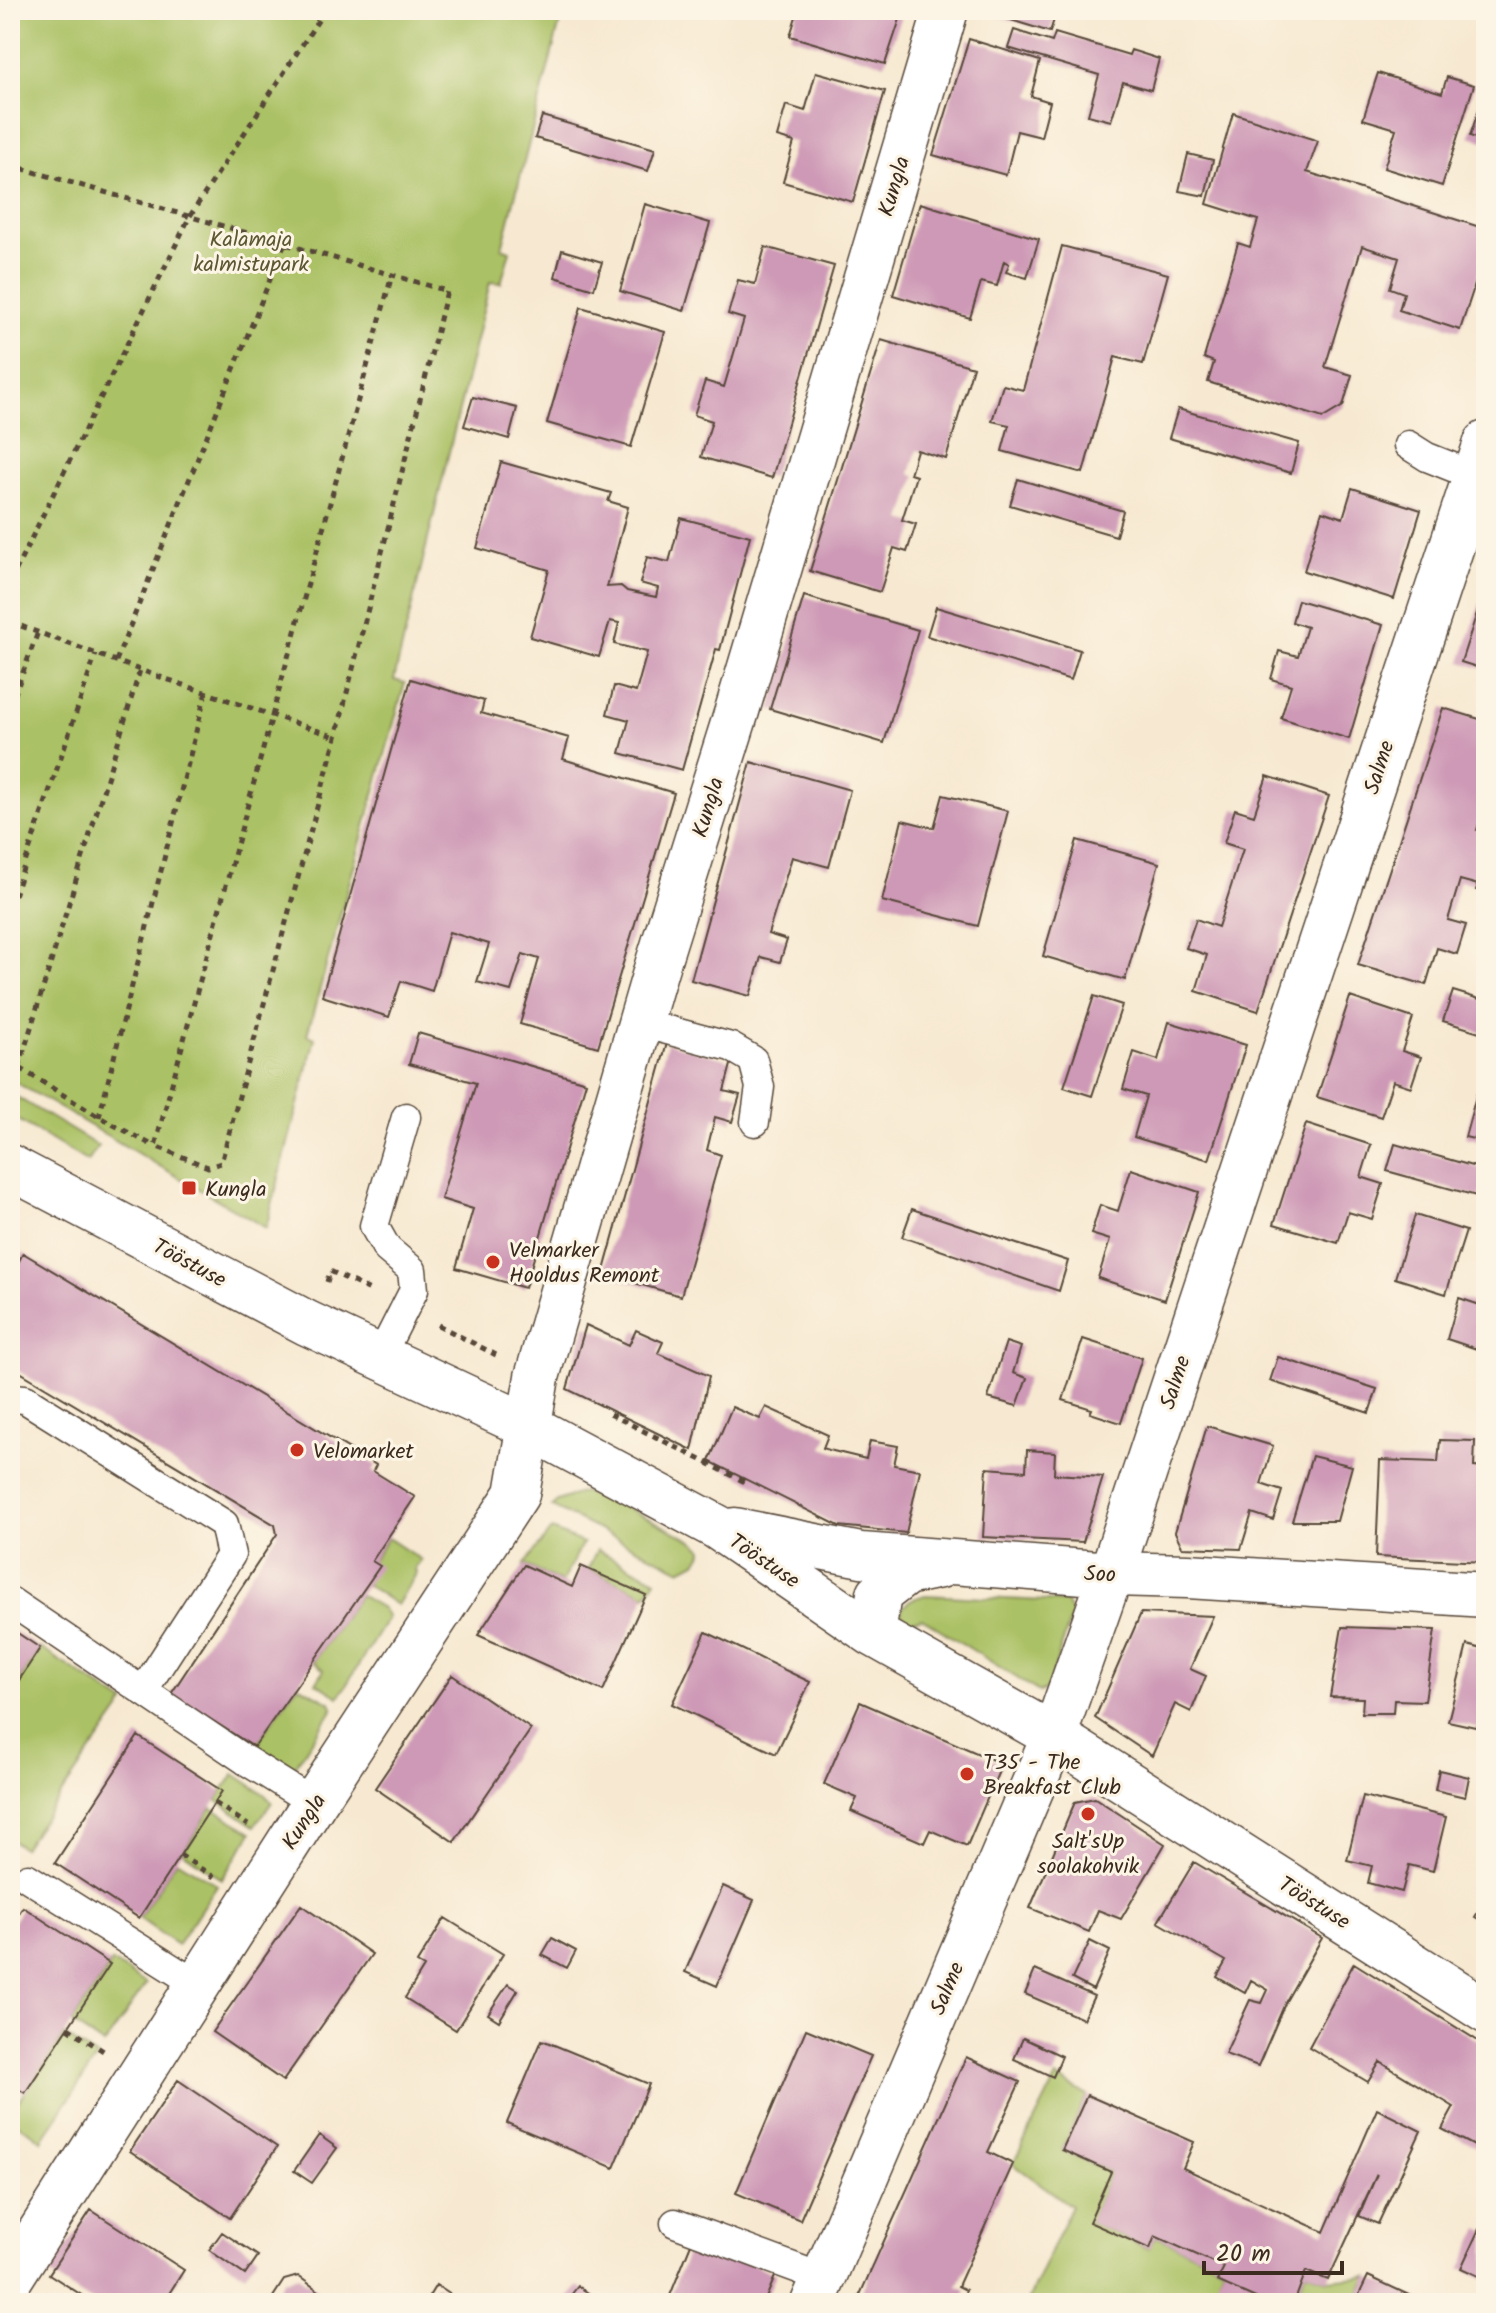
<svg xmlns="http://www.w3.org/2000/svg" width="1496" height="2313" font-family="Kalam,sans-serif">
<rect width="100%" height="100%" fill="#fcf5e5"/>
<filter id="ink" filterUnits="userSpaceOnUse"><feTurbulence type="fractalNoise" baseFrequency=".0125" numOctaves="2"/><feDisplacementMap in="SourceGraphic" scale="16" xChannelSelector="R" yChannelSelector="G"/><feConvolveMatrix kernelMatrix="1 2 1 2 8 2 1 2 1" color-interpolation-filters="sRGB"/></filter>
<filter id="wash" filterUnits="userSpaceOnUse"><feTurbulence type="fractalNoise" baseFrequency=".006" numOctaves="4" result="noise"/><feDisplacementMap in="SourceGraphic" scale="32" xChannelSelector="R" yChannelSelector="G"/><feGaussianBlur stdDeviation="1.8" result="paint"/><feColorMatrix in="noise" values="0 0 0 0 0 0 0 0 0 0 0 0 0 0 0 0 0 1.4 0 .05"/><feComposite in="paint" operator="in"/></filter>
<g filter="url(#wash)">
<rect width="100%" height="100%" fill="#f7e9d1"/>
<path fill="#abc165" stroke="#737642" stroke-width="2" d="M10,10H563L502,248L510,251L501,283L490,282L394,680L405,683L307,1035L315,1038L266,1228L10,1079Z
M10,1093L98,1146L88,1162L10,1115Z
M582,1492L608,1498L695,1542L703,1549V1552L696,1562L681,1570L552,1507L557,1501Z
M551,1530L583,1543L562,1582L524,1565Z
M388,1538L421,1560L415,1568L416,1574L397,1605L367,1585L372,1561Z
M597,1550L656,1580L646,1595L588,1569Z
M360,1595L382,1608L388,1617L339,1697L316,1683L324,1670L313,1662Z
M925,1595L1066,1602L1072,1613L1070,1620L1049,1685L1044,1691L1039,1692L922,1618L902,1624L901,1609L910,1600Z
M40,1648L125,1703L23,1848L10,1839V1689L13,1690Z
M298,1685L330,1702L333,1709L292,1771L254,1747Z
M234,1774L264,1794L272,1802L255,1826L216,1800Z
M211,1808L252,1832L222,1879L183,1852Z
M177,1860L217,1885L177,1945L139,1918Z
M112,1962L146,1984L104,2045L71,2023Z
M64,2035L97,2057L42,2140L10,2118V2114Z
M1056,2078L1087,2095L1062,2150L1111,2172L1090,2222L1149,2249L1155,2236L1224,2267L1218,2281L1267,2303H1027L1071,2206L1013,2164Z
M1306,2271L1328,2280L1368,2276L1355,2303H1294Z"/>
<g id="blocks">
<path fill="#ce99b6" d="M798,10H903L885,64L790,36Z
M978,10H1057L1050,32Z
M1328,10H1362L1361,18L1327,17Z
M1014,30L1052,42L1055,33L1129,55L1131,50L1159,59L1151,90L1123,82L1111,121L1088,115L1099,75L1008,48Z
M969,39L1040,61L1031,96L1050,102L1041,137L1017,131L1006,175L933,155Z
M816,72L885,91L853,202L783,182L794,142L777,137L786,105L805,111Z
M1378,73L1442,93L1447,77L1474,85L1442,186L1384,168L1396,129L1363,119Z
M1485,91H1486V142L1470,136Z
M1233,113L1318,141L1307,172L1486,229V251L1460,330L1399,310L1404,293L1390,288L1399,258L1362,246L1325,367L1352,375L1343,406L1323,418L1208,382L1214,362L1204,358L1238,243L1250,247L1258,220L1207,204Z
M542,116L655,149L648,171L535,138Z
M1188,154L1213,160L1205,196L1179,191Z
M920,203L1039,239L1027,278L1006,272L1009,264L1004,261L997,286L981,282L970,318L893,295Z
M645,204L710,223L684,311L620,291Z
M1062,246L1168,274L1143,364L1115,357L1083,473L1002,451L1009,425L992,421L1003,385L1023,390Z
M765,247L834,266L772,478L701,457L712,421L694,415L705,381L724,387L744,319L728,314L738,280L755,284Z
M562,250L602,262L594,289L555,277Z
M581,307L665,332L631,447L547,423Z
M881,340L973,367L946,459L917,450L910,474L916,476L902,520L916,524L907,552L894,548L880,592L810,571Z
M473,397L517,408L509,439L464,426Z
M1178,409L1299,443L1291,473L1169,438Z
M501,462L611,493L608,501L628,507L607,587L621,586L627,591L656,597L658,588L640,583L647,557L669,562L681,518L750,536L720,650L716,649L682,770L620,753L629,720L607,714L614,686L636,692L647,652L614,644L619,623L610,621L599,657L530,637L549,570L477,548Z
M1018,479L1123,511L1116,536L1010,505Z
M1352,488L1421,510L1394,599L1304,571L1322,511L1343,518Z
M1486,585V670L1461,662Z
M804,596L918,630L884,743L770,709Z
M1298,600L1383,625L1349,739L1281,718L1291,685L1271,679L1279,651L1298,656L1307,627L1292,622Z
M936,607L1080,650L1071,680L927,636Z
M411,679L484,701L481,713L569,738L563,759L674,793L598,1047L520,1024L539,959L523,954L511,991L477,982L489,944L449,932L432,991L401,981L389,1017L322,996Z
M1443,708L1486,721V800L1477,830L1486,832V893L1476,890L1478,885L1460,880L1448,920L1466,925L1457,954L1437,948L1426,985L1358,965Z
M751,762L850,790L829,867L792,857L768,934L787,940L780,962L761,957L750,996L691,980Z
M1267,776L1329,796L1258,1011L1196,991L1207,955L1186,948L1196,919L1218,927L1243,849L1224,843L1235,809L1254,815Z
M943,795L1008,811L978,926L882,901L902,820L934,828Z
M1077,840L1159,863L1125,980L1043,956Z
M1453,991L1486,1001V1034L1443,1021Z
M1094,996L1122,1005L1092,1096L1064,1087Z
M1350,997L1413,1018L1402,1051L1421,1057L1411,1087L1393,1081L1381,1117L1317,1097Z
M1169,1022L1246,1045L1209,1160L1134,1137L1146,1096L1123,1089L1134,1052L1158,1060Z
M418,1033L586,1082L525,1288L456,1268L473,1209L441,1199L476,1083L409,1064Z
M667,1043L732,1061L724,1091L740,1095L732,1122L715,1117L707,1150L721,1155L681,1296L603,1274Z
M1485,1063L1486,1064V1142L1465,1137Z
M1306,1124L1371,1145L1361,1177L1383,1184L1372,1219L1348,1212L1338,1243L1274,1224Z
M1395,1144L1486,1170L1480,1197L1387,1171Z
M1131,1169L1199,1192L1165,1300L1098,1278L1110,1240L1091,1234L1100,1205L1118,1211Z
M912,1209L1068,1261L1059,1291L902,1237Z
M1415,1215L1466,1231L1446,1294L1395,1278Z
M23,1253L376,1465L373,1471L415,1497L372,1561L380,1566L254,1747L171,1694L277,1534L275,1525L10,1366V1255L19,1261Z
M1459,1298L1486,1307V1352L1447,1339Z
M586,1325L629,1345L636,1330L663,1342L658,1353L709,1376L692,1450L567,1389Z
M1083,1339L1142,1358L1121,1423L1090,1413L1092,1409L1063,1400Z
M1006,1342L1021,1347L1013,1373L1027,1378L1017,1406L988,1398Z
M1278,1357L1377,1389L1369,1413L1270,1381Z
M732,1407L760,1419L766,1407L828,1435L823,1448L829,1450L866,1459L870,1441L898,1446L894,1465L920,1470L906,1533L839,1526L709,1461Z
M1207,1426L1273,1446L1261,1484L1282,1491L1273,1520L1252,1513L1241,1549L1182,1547L1175,1532Z
M1440,1440L1475,1441L1474,1467L1486,1468V1562L1376,1557L1380,1460L1438,1462Z
M1027,1450L1055,1452L1054,1474L1103,1477L1083,1542L983,1537L987,1468L1026,1471Z
M1312,1456L1352,1466L1337,1521H1292Z
M524,1565L572,1587L581,1566L646,1595L603,1691L478,1635Z
M1141,1613L1213,1616L1190,1669L1206,1676L1191,1712L1175,1704L1152,1756L1095,1718Z
M1342,1627L1435,1630L1425,1701L1394,1700L1393,1713H1362L1363,1698L1330,1697Z
M10,1628L40,1648L12,1691L10,1689Z
M706,1632L810,1682L776,1754L672,1704Z
M1467,1645L1486,1650V1703L1480,1728L1448,1721Z
M452,1675L531,1729L454,1842L375,1788Z
M860,1702L1002,1764L967,1846L930,1830L924,1843L851,1811L857,1798L824,1784Z
M138,1736L222,1791L139,1918L55,1863Z
M1439,1770L1469,1777L1465,1797L1435,1790Z
M1363,1796L1446,1817L1433,1871L1409,1865L1402,1892L1368,1883L1372,1866L1347,1860Z
M1095,1798L1165,1844L1121,1919L1098,1910L1089,1932L1030,1908L1075,1802Z
M1194,1862L1322,1938L1286,2001L1258,2066L1225,2054L1250,2000L1262,2003L1268,1990L1251,1980L1245,1993L1217,1977L1226,1961L1158,1922Z
M723,1886L754,1900L717,1986L685,1972Z
M1486,1900V1923L1475,1917Z
M301,1905L372,1954L283,2081L212,2032Z
M23,1907L110,1964L25,2093L10,2084V1927Z
M445,1918L503,1954L456,2030L405,1998L424,1967L417,1963Z
M552,1938L576,1951L567,1968L542,1955Z
M1090,1941L1110,1951L1093,1990L1072,1979Z
M1354,1963L1486,2046V2152L1442,2129L1454,2107L1380,2062L1368,2082L1309,2047Z
M1035,1970L1094,1996L1083,2019L1025,1994Z
M508,1984L518,1990L499,2021L488,2014Z
M806,2029L871,2056L800,2220L736,2193Z
M1023,2038L1062,2056L1053,2077L1014,2059Z
M542,2040L649,2084L614,2168L507,2123Z
M966,2057L1020,2082L988,2152L1013,2164L958,2286L966,2290L961,2303H873L859,2297Z
M178,2080L277,2147L230,2218L130,2151Z
M1087,2095L1194,2142L1183,2168L1324,2232L1377,2109L1421,2131L1378,2224L1359,2216L1377,2174L1328,2280L1306,2271L1294,2303H1267L1217,2281L1224,2267L1155,2236L1150,2249L1089,2222L1111,2172L1062,2150Z
M319,2135L337,2148L312,2183L294,2171Z
M91,2210L184,2270L163,2303H94L49,2274Z
M1479,2229L1486,2232L1485,2279L1461,2268Z
M222,2232L258,2256L245,2275L209,2250Z
M693,2239L776,2274L764,2303H667Z
M298,2276L336,2303H269L284,2280Z
M1368,2276L1426,2303H1355Z
M436,2285L454,2297L450,2303H425Z
M578,2286L603,2303H565Z"/>
</g>
</g>
<g filter="url(#ink)">
<use href="#blocks" fill-opacity="0" stroke="#574739" stroke-width="2"/>
<g fill="none" stroke-linecap="round" stroke-linejoin="round">
<defs>
<path id="lane" d="M1408,445L1427,457L1475,476
M641,1023L731,1047L753,1060L760,1087L755,1122
M380,1357L414,1290L412,1270L387,1249L374,1226L406,1117
M10,1398L25,1399L224,1524L231,1555L143,1691L10,1601
M143,1691L245,1760L314,1803
M28,1878L198,1985
M675,2223L823,2278"/>
<path id="street" d="M10,2279L314,1803L517,1494L537,1377L656,969L736,714L946,10
M813,2303L1054,1736L1111,1574L1486,443"/>
<path id="secondary" d="M10,1167L307,1323L530,1427L717,1527L873,1634L1054,1736L1486,2011
M735,1530L861,1555L1111,1574L1188,1576L1486,1595
M873,1634L879,1594L906,1573L940,1566"/>
</defs>
<use href="#lane" stroke="#574739" stroke-width="31"/>
<use href="#street" stroke="#574739" stroke-width="47"/>
<use href="#secondary" stroke="#574739" stroke-width="47"/>
<path stroke="#574739" stroke-width="5" stroke-dasharray="6 6" stroke-linecap="butt" d="M10,165C156,207 301,248 447,291L336,737L221,1163L208,1167L155,1146L392,275
M10,582L190,216L325,10
M10,622L140,670L336,737
M116,661L284,245
M10,707L38,632
M10,907L96,654
M10,1062L99,1117L154,1146
M19,1067L140,670
M99,1117L206,692
M327,1282L330,1271L372,1291
M438,1325L496,1355
M610,1414L747,1483
M215,1803L248,1825
M180,1855L214,1877
M68,2028L105,2052"/>
<use href="#lane" stroke="#fff" stroke-width="28"/>
<use href="#street" stroke="#fff" stroke-width="44"/>
<use href="#secondary" stroke="#fff" stroke-width="44"/>
</g>
</g>
<g fill="#c8321e" stroke="#fcf5e5" stroke-width="3">
<rect x="181" y="1180" width="16" height="16" rx="4"/>
<circle cx="493" cy="1262" r="8"/>
<circle cx="297" cy="1450" r="8"/>
<circle cx="967" cy="1774" r="8"/>
<circle cx="1088" cy="1814" r="8"/>
</g>
<g text-anchor="middle" stroke-width="6" stroke-linejoin="round" paint-order="stroke">
<g font-size="22" fill="#3b2a1e" stroke="#fcf5e5">
<text transform="translate(893 186) rotate(-73)" y="8">Kungla</text>
<text transform="translate(1378 767) rotate(-72)" y="8">Salme</text>
<text transform="translate(707 807) rotate(-73)" y="8">Kungla</text>
<text transform="translate(190 1262) rotate(28)" y="8">Tööstuse</text>
<text transform="translate(1174 1382) rotate(-72)" y="8">Salme</text>
<text transform="translate(765 1560) rotate(34)" y="8">Tööstuse</text>
<text transform="translate(1100 1573) rotate(3)" y="8">Soo</text>
<text transform="translate(303 1821) rotate(-57)" y="8">Kungla</text>
<text transform="translate(1315 1902) rotate(32)" y="8">Tööstuse</text>
<text transform="translate(946 1988) rotate(-67)" y="8">Salme</text>
</g>
<g font-size="22" fill="#5d5733" stroke="#fcf5e5">
<text x="251" y="246">Kalamaja<tspan x="251" dy="25">kalmistupark</tspan></text>
</g>
<g font-size="22" fill="#3b2a1e" stroke="#fcf5e5" text-anchor="start">
<text x="205" y="1196">Kungla</text>
<text x="509" y="1257">Velmarker<tspan x="509" dy="25">Hooldus Remont</tspan></text>
<text x="313" y="1458">Velomarket</text>
<text x="983" y="1769">T35 - The<tspan x="983" dy="25">Breakfast Club</tspan></text>
<text x="1088" y="1848" text-anchor="middle">Salt'sUp<tspan x="1088" dy="25">soolakohvik</tspan></text>
</g>
</g>
<rect width="1496" height="2313" fill="none" stroke="#fcf5e5" stroke-width="40"/>
<path d="M1204 2261v12h138v-12" fill="none" stroke="#3b2a1e" stroke-width="4"/>
<text x="1216" y="2261" font-size="24" fill="#3b2a1e" stroke="#fcf5e5" stroke-width="6" paint-order="stroke">20 m</text>
</svg>
